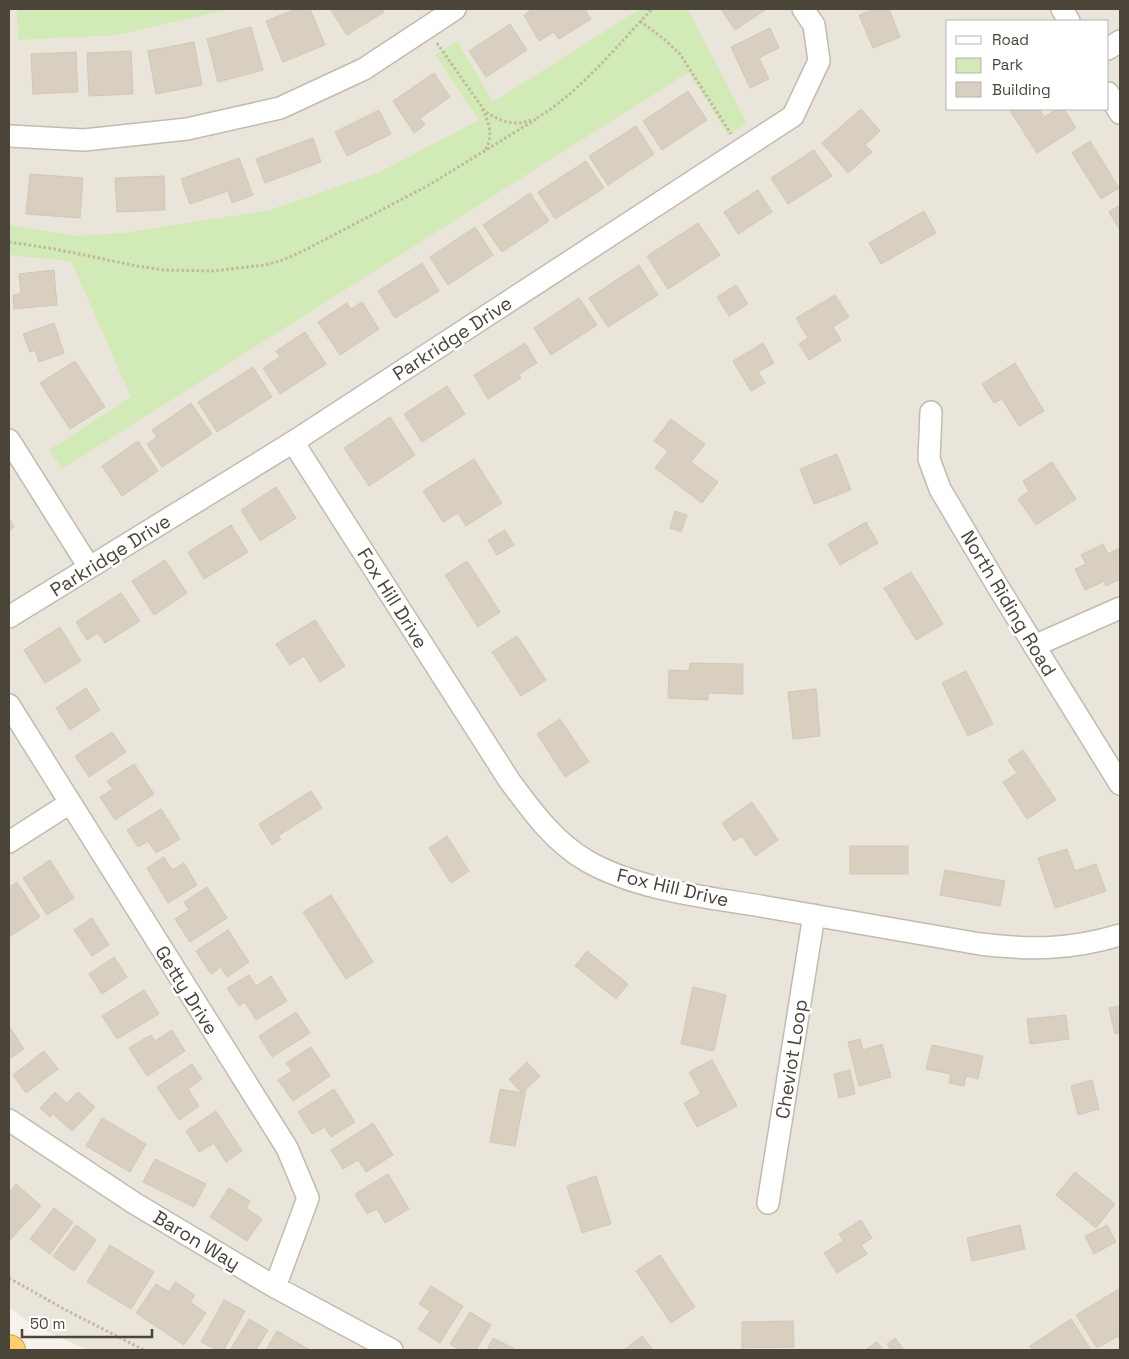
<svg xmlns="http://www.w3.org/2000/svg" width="1129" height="1359" font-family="'Space Grotesk',sans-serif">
<rect width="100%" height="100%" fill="#f6f3ec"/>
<path fill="#eae5da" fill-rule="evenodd" d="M9,9H1120V1350H86L30,1323L9,1307ZM948,21H1108V109H948Z"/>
<path fill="#d2eab5" d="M17,9H229L118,35L18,40Z
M640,9H688L747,124L728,135L689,72L62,469L49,450L131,397L71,261L9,255V225L74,236L123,233L270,210L380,172L479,120L435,55L457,41L493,102Z"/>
<path fill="#d8cfc1" stroke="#d3c7b4" d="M296,9H310L325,45L283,62L266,21Z
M330,9H382L384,12L347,35Z
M533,9H585L591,19L559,39L554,32L539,41L524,15Z
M721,9H764L765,10L735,30Z
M875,9H889L900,37L873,48L859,15Z
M510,24L527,50L486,77L469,51Z
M251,27L263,70L218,82L207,39Z
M770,28L779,48L759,58L769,79L750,88L731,47Z
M194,42L202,85L156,94L148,51Z
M131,51L133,94L89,96L87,53Z
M76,52L78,92L33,94L31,54Z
M434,73L450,97L420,118L425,125L414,133L393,101Z
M688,91L707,120L662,150L643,121Z
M861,109L880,131L865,145L872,152L848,173L822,143Z
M1009,109H1039L1044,117L1057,109H1064L1076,128L1037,153Z
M379,110L391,134L347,156L335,132Z
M636,126L654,154L608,185L589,156Z
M313,138L321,162L265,183L256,159Z
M1090,141L1119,188L1101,199L1072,153Z
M814,150L832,176L788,204L771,178Z
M239,158L253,195L232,203L228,191L190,204L181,179Z
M586,161L604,188L555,219L538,192Z
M30,174L83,178L80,218L26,214Z
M164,176L165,210L117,212L115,178Z
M758,190L772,212L738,234L724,212Z
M530,193L549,221L502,252L483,225Z
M1120,205V230L1109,212Z
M924,211L936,233L881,264L869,243Z
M698,223L720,255L668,289L647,256Z
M475,227L493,255L448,285L430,257Z
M422,263L439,291L395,318L378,291Z
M639,265L658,295L608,327L589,298Z
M54,270L57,305L14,309L13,295L21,294L19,274Z
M736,285L748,304L729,316L717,297Z
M835,295L849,317L833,327L841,340L809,360L799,344L808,338L796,318Z
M579,298L597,325L551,355L534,328Z
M362,302L379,329L340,355L318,322L347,303L351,309Z
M54,323L64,353L39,362L35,350L30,352L23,334Z
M305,332L326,364L280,394L263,368L280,357L276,351Z
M525,343L537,363L519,374L521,378L488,399L474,375Z
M763,343L774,363L758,372L765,383L751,391L733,361Z
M75,361L105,407L70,429L40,383Z
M1015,363L1044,411L1019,426L1002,399L994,403L982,384Z
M253,367L272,397L217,432L198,402Z
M447,386L465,414L422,442L404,414Z
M191,403L212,434L162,467L147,444L157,437L152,430Z
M390,417L415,455L369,486L344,448Z
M671,419L705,444L691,462L718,482L702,503L655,468L668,451L654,441Z
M138,441L158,471L122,496L102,466Z
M837,454L851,490L814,504L800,469Z
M474,459L502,503L466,526L458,513L443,522L423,491Z
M1052,462L1076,499L1036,525L1018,499L1029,491L1023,481Z
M276,487L296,518L260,541L241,510Z
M675,511L687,515L681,532L670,528Z
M9,518L14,527L9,531Z
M866,522L878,543L840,565L828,544Z
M231,525L248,552L204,579L188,552Z
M505,530L514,545L497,555L488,540Z
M1103,544L1108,554L1120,548V579L1106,586L1104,581L1085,590L1075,569L1086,564L1081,555Z
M165,560L187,593L154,615L132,581Z
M467,561L500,612L478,627L445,575Z
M911,572L943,624L916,640L884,588Z
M121,593L140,621L105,643L98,633L87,640L76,622Z
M315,620L345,666L320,682L304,656L290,665L276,644Z
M60,627L81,661L45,683L24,650Z
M517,636L546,680L521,696L492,652Z
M690,663L743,664V694L708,693V700L668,698L669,670L689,671Z
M966,671L993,724L968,736L942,683Z
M86,688L100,710L70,730L56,708Z
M816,689L820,736L793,739L788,692Z
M560,719L589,762L565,777L537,734Z
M112,732L126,752L89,777L75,756Z
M1023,750L1056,800L1027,819L1003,782L1017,773L1008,760Z
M134,764L154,794L115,820L100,797L113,789L107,781Z
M311,791L322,808L278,836L281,839L272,845L259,824Z
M752,802L778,840L755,856L742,836L734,841L722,823Z
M161,809L180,839L156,853L148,841L138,847L127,830Z
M447,836L469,871L451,883L429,848Z
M850,846H908V874H850Z
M1067,849L1075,871L1096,864L1106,891L1055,908L1038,858Z
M164,857L172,870L184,863L197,885L168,903L147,868Z
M50,860L74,898L47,915L23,878Z
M945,870L1005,881L1000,906L940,895Z
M17,882L40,917L9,937V887Z
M207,887L227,918L190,942L175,919L189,910L184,902Z
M331,895L373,962L346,979L303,912Z
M92,918L109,945L92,956L74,930Z
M228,930L249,962L227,977L221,967L211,974L196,951Z
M587,951L628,984L616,999L575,966Z
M114,957L127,977L102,994L89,974Z
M249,975L256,986L271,976L287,1001L256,1020L245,1002L239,1006L227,988Z
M693,987L726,995L714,1051L681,1044Z
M144,990L159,1014L117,1039L102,1016Z
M1120,1006V1033L1115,1034L1109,1008Z
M296,1012L310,1033L272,1057L259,1036Z
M1066,1015L1069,1039L1030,1044L1027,1019Z
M9,1026L24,1049L9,1059Z
M172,1030L185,1051L147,1076L129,1048L151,1035L155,1041Z
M860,1039L863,1050L882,1044L891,1077L859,1086L848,1042Z
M932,1045L983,1056L978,1079L966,1076L964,1086L949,1083L951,1074L926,1069Z
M311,1047L330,1076L293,1101L278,1080L292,1071L286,1063Z
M44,1051L58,1069L26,1093L13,1075Z
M712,1060L737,1106L697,1127L684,1103L701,1094L689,1072Z
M527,1062L540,1076L526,1089L515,1146L490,1142L500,1089L522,1093L509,1079Z
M192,1064L202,1079L188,1089L199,1106L179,1120L157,1087Z
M850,1070L855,1094L839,1098L834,1074Z
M1092,1080L1099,1109L1078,1115L1071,1086Z
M334,1089L355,1122L331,1137L325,1127L312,1134L298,1112Z
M55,1092L67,1103L78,1092L95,1107L72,1131L53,1114L50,1117L40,1108Z
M216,1111L242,1151L226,1162L214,1143L199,1152L186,1131Z
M102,1118L146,1144L130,1172L86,1146Z
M373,1123L393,1155L366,1172L358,1160L343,1169L331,1150Z
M155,1159L206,1184L194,1207L143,1182Z
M1075,1172L1115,1204L1096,1228L1056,1195Z
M388,1174L409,1209L385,1223L377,1209L367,1214L355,1194Z
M596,1176L611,1224L582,1233L567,1186Z
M16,1184L41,1206L10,1240L9,1239V1193Z
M229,1188L250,1201L246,1208L262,1219L247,1241L210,1217Z
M54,1208L73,1222L50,1254L30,1239Z
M861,1220L872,1238L861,1245L867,1254L837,1273L824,1253L843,1241L839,1234Z
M76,1225L96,1240L74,1271L53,1256Z
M1020,1225L1025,1249L972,1261L967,1238Z
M1107,1225L1116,1242L1094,1254L1085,1236Z
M110,1245L154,1272L131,1309L87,1282Z
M660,1255L695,1307L671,1323L636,1271Z
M175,1282L195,1295L190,1302L206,1313L184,1345L136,1313L156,1284L169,1292Z
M431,1286L463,1306L440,1343L418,1329L430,1311L419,1304Z
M1119,1289L1120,1292V1340L1118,1336L1097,1348L1076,1315Z
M224,1300L245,1311L224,1350H217L201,1342Z
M470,1312L491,1325L476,1350H460L450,1344Z
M249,1319L268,1330L256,1350H230Z
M1071,1319L1091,1350H1033L1030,1346Z
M793,1321L794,1347L742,1348V1322Z
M277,1331L310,1350H266Z
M642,1336L653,1350H624Z
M493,1338L517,1350H487Z
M895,1338L904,1350H891L887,1344Z
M877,1342L883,1350H865Z"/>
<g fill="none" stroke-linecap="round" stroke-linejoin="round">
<defs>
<path id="minor" d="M1062,9L1069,21
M1108,49L1120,41
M1108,93L1120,113
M9,136L84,140L187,129L280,108L364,69L455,9
M931,412L929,459L940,489L998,587L1120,784
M9,440L89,567
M293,442L509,780C531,810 554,842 587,861C640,891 708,897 766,907C838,919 909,932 980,944C1031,950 1070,950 1120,935
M9,617L293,442L793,116L819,61L814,25L803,9
M1034,646L1120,608
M9,705L287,1148L308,1198L275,1287
M9,842L70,803
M9,1120L134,1203L275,1287L392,1350
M768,1203L814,915"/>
<path id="highway" d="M9,1349L11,1350"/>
</defs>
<use href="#minor" stroke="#c2bbae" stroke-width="24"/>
<use href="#highway" stroke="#e0a43c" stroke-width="30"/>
<path stroke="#c4b79f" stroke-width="3" stroke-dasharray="2.5 2.5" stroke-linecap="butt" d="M640,21L665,40L680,54L731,134
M437,43L484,110C498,121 514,127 531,120
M482,109C489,121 494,138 485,150
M537,118C582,90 616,47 652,9
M9,242L55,249L137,266L164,270L213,271L265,265L283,260L305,250L429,185L538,118
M9,1278L64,1309L144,1350"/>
<use href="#minor" stroke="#fff" stroke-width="21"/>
<use href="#highway" stroke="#ffcf6e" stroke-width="28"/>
</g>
<g text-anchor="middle" stroke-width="5" stroke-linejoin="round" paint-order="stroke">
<g font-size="19" fill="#4b4439" stroke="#fff">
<text transform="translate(452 338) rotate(-33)" y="7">Parkridge Drive</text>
<text transform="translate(110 555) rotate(-32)" y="7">Parkridge Drive</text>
<text transform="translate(393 598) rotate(58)" y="7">Fox Hill Drive</text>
<text transform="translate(1009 603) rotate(59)" y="7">North Riding Road</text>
<text transform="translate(673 887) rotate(13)" y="7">Fox Hill Drive</text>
<text transform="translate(187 990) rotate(58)" y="7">Getty Drive</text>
<text transform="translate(791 1059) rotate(-81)" y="7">Cheviot Loop</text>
<text transform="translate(197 1240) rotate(31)" y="7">Baron Way</text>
</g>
</g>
<rect width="1129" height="1359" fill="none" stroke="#4b4439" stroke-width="20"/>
<rect x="946" y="20" width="162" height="90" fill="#ffffff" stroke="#b7b4b0"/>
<rect x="956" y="36" width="25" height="8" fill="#ffffff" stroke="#b7b4b0"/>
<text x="992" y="45" font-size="15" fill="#4b4439">Road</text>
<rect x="956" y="58" width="25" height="15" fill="#d2eab5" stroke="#b7b4b0"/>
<text x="992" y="70" font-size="15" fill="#4b4439">Park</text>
<rect x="956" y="82" width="25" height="15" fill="#d8cfc1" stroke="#b7b4b0"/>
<text x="992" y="95" font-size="15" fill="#4b4439">Building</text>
<path d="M22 1329v8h130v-8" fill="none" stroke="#4b4439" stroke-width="2.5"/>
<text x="30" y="1329" font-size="15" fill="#4b4439" stroke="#ffffff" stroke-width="4" paint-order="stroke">50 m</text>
</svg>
